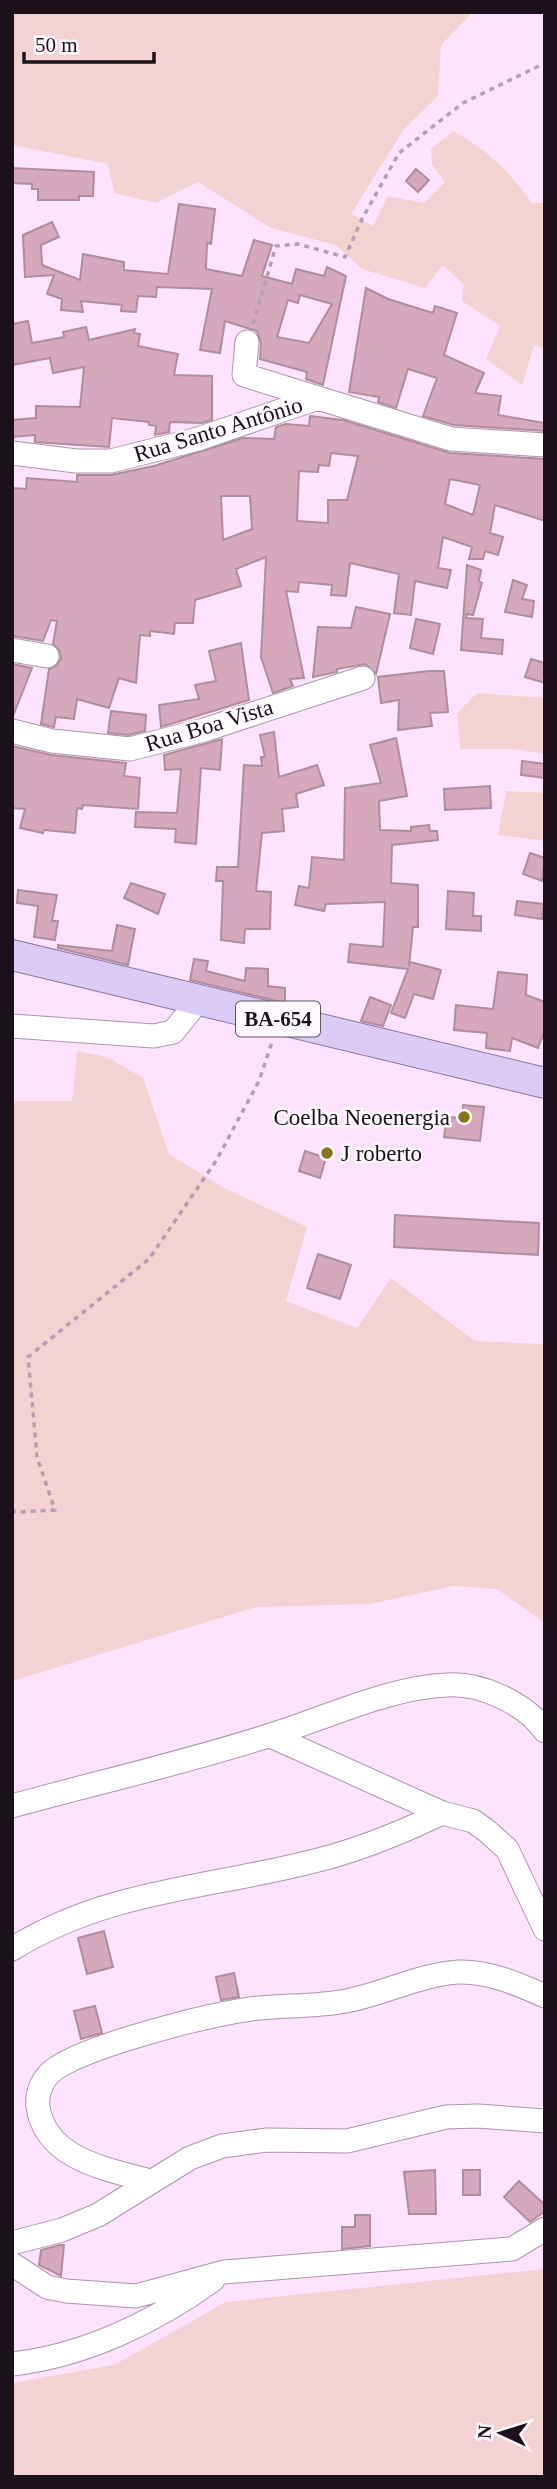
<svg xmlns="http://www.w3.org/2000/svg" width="557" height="2489" font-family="Georgia,serif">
<rect width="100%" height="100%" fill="#fee3ff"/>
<path fill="#f3d2d2" d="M12,12H473L441,45L438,96L404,129L351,214L373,226L388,196L424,203L445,182L432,165L431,149L453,131C489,151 508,170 532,203H545V347L534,346L522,385L486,359L500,326L462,301L464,285L443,265L425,288L362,269L336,245L271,228L198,182L156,203L114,193L108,164L12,145Z
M477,693L545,698V754L513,749H460L457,713Z
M506,791L545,793V841L498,835Z
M77,1051L107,1057L143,1078L169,1154L224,1188L307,1227L286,1301L357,1328L391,1278L475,1341L545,1344V1623L497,1589L454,1586L370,1604L256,1607L12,1681V1101H72Z
M545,2269V2477H12V2383L114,2365L226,2302Z"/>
<path fill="#d5a8bb" stroke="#af8d9b" stroke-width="2" fill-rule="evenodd" d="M12,168L94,172L93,196H79V200H38V189H32V184L12,183Z
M416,169L429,180L418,192L406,181Z
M179,204L215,209L211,244L207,243L206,269L242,276L254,240L272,245L262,276L292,284L296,269L324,276L327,267L346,276L323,385L306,379L307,372L260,359L261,343L257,331L225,321L220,353L200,350L212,289L157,287L156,297L138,296L136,312L121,311L122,305L81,301L83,312L61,310L62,299L47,294L54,275L25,277L23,235L52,222L59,237L41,245L42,265L80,280L83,254L124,262V270L168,274ZM300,295L332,304L309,343L277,337L288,300L298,303Z
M366,288L388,299L433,313L435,306L457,313L444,355L484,373L475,393L501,396L498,415L545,423V431L454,425L423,416L437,378L408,369L396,408L378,402L379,397L349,392Z
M28,321L32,343L64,337L63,332L86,327L89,340L135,329L134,333L140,334L138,346L178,354L174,375L212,376V420L202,423L170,422L169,432L155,435L156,426L149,425V422L112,418L109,447L35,442V435L12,437V420L36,418V406L80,407L84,367L53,373L50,358L12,365V324Z
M310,416L343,420L450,453L545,459V521L495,505L490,533L503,537L498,555L485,551L483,559H469L472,547L443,537L438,568L451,570L447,588L415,581L411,615L394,613L399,574L350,563L346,596L331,595L332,585L299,582L298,592L286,591L304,678L290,679L293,686L273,693L261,657L266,557L236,569L241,586L195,600L193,623H175L174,634L150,631V636L140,635L136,683L119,678L109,708L77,699L74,719L56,717L54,727L41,724L49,669L57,665L61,658L60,651L53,644L57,621L51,620L43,641L12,636V488L26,489L27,478L77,482V475H111L154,466L243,438L274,439L276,427L286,424L309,426ZM331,453L358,456L347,500H328V523L297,521L299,471L318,472L319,465L329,466ZM450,479L480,485L473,515L445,504ZM221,496H250L252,529L223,540Z
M467,565L481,570L479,581L482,583L473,615L467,614L466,618L483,619L481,638L503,640L502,654L461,650Z
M513,580L527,585L522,599L534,601L532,617L505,612Z
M356,607L390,614L376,674L365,664L337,669V672L313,677L318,627L351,628Z
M416,619L440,624L433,654L410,648Z
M241,643L249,700L161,727L159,705L199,699L195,685L216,681L209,651Z
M531,659L545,663V683L525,677Z
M12,664L32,668L13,716H12Z
M429,671H444L448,712L430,713L432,726L398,730L399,700L381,703L378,677Z
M111,711L146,715L145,731L129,735L108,733Z
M274,732L279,777L317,765L324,785L296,794L298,807L282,809L284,831L262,833L256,891L271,892L270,929H245L244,943L221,940L223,881H216L217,867H238L244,765L262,766L261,757H265L260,735Z
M396,738L407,796L379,801L380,830L411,831V827L429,825L430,831H437L438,840L392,845L391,883L418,885V927H413L409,966L410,962L441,970L433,999L414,994L405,1018L391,1013L408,969L348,962L350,944L383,947L385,902L326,904L324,911L295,905L299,886L309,888L312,857L344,860L345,788L381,783L370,745Z
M222,739L220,770L201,768L196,844L175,842L176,829L135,827L136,812L177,813L181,769L165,770L164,755Z
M12,746L51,755L126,763L124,776L140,778L138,809L83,805L82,809L77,808L75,833L44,830L43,833L20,828L25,809L12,808Z
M522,761L545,764V778L521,775Z
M490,786L491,808L445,810L444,789Z
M530,853L545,858L542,881L523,874Z
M131,883L165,894L158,914L124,898Z
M18,890L57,895L52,921H58L55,940L34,937L38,906L17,903Z
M448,891L474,893L473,916H481V931L446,929Z
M517,901L544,904L542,919L515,915Z
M117,925L135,929L128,965L58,948V945L112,951Z
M194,959L208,961L206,971L245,981L246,968L268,969V986L285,988V1003L190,980Z
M498,972L527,975L526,995L545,1002V1029L538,1048L512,1038L510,1051L486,1048L487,1033L454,1030L456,1005L493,1009Z
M370,997L391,1005L383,1026L361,1021Z
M463,1105L484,1107L480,1141L444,1137L447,1117L462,1118Z
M305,1151L326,1158L320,1178L299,1171Z
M395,1215L539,1223L538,1255L394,1247Z
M318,1254L351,1265L340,1299L307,1288Z
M104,1931L113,1967L87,1974L78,1938Z
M234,1973L239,1997L221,2000L216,1977Z
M95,2006L102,2033L81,2039L74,2011Z
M435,2170L436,2214H409L404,2172Z
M463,2170H480V2195H463Z
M519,2181L545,2205V2211L530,2222L504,2197Z
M355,2215H370V2246L342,2249V2227H355Z
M60,2245H64L61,2276L39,2265L41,2250Z"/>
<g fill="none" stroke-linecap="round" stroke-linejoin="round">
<defs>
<path id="minor" d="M247,342L244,375L318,398
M12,453L76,461H111L198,439L318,398L451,439L545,445
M12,650L47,656
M12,731L52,741L130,749L204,730L363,678
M12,1026L154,1036L173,1032L198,1001
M271,1736L442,1813L473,1821L487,1831L507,1849L545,1929
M12,1806C99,1782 188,1762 274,1734C328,1717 391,1687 447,1685C481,1683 525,1703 545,1731
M12,1949C114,1886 222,1888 333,1856C371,1845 407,1830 442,1813
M150,2181C108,2169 46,2160 38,2107C36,2091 44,2075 58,2067C94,2044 207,2015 251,2009C282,2005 315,2007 346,2001C384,1994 420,1974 459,1972C488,1971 518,1984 545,1996
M12,2243L62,2230L98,2215L190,2158L222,2146L267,2140L347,2141L446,2117L478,2116L545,2121
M12,2264L47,2287L66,2291L136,2296L224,2272L512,2249L545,2229
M12,2364C84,2356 155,2322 213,2280"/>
<path id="major" d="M12,955L545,1083"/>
</defs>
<use href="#minor" stroke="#ad94ae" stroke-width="25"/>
<use href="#major" stroke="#8774a5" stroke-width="32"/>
<path stroke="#b39eb4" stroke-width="3.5" stroke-dasharray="5 5" stroke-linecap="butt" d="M253,324L276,246L298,244L345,257L362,219L399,153L463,103L545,63
M12,1509L15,1512L55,1510L37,1457L28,1357L149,1259L216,1161L259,1081L272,1042"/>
<use href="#minor" stroke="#fff" stroke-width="23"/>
<use href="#major" stroke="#daccf6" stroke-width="30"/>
</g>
<g fill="#897519" stroke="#fef9fe" stroke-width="2.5">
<circle cx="464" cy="1117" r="7"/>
<circle cx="327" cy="1153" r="7"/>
</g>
<g text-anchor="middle" stroke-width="5" stroke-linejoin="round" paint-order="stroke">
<rect fill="#fef9fe" stroke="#5e575e" stroke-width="2" x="236" y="1001.5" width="84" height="35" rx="5"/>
<g font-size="21" font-weight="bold" fill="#1a111a">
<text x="278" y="1026">BA-654</text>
</g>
<g font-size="23" fill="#1a111a" stroke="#fef9fe">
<text transform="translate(218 429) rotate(-17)" y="8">Rua Santo Antônio</text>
<text transform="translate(209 725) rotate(-17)" y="8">Rua Boa Vista</text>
</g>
<g font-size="23" fill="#1a111a" stroke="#fef9fe" text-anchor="end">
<text x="450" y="1125">Coelba Neoenergia</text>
<text x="341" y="1161" text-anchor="start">J roberto</text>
</g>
</g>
<rect width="557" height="2489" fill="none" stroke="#1a111a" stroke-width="28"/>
<g transform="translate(501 2433) rotate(274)" stroke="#fef9fe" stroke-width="5" paint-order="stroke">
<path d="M0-5L12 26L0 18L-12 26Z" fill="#1a111a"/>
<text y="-10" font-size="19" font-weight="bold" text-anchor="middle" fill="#1a111a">N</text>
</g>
<path d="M24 52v10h130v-10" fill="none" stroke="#1a111a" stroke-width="3.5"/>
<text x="35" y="52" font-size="21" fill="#1a111a" stroke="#fef9fe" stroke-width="5" paint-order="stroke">50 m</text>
</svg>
